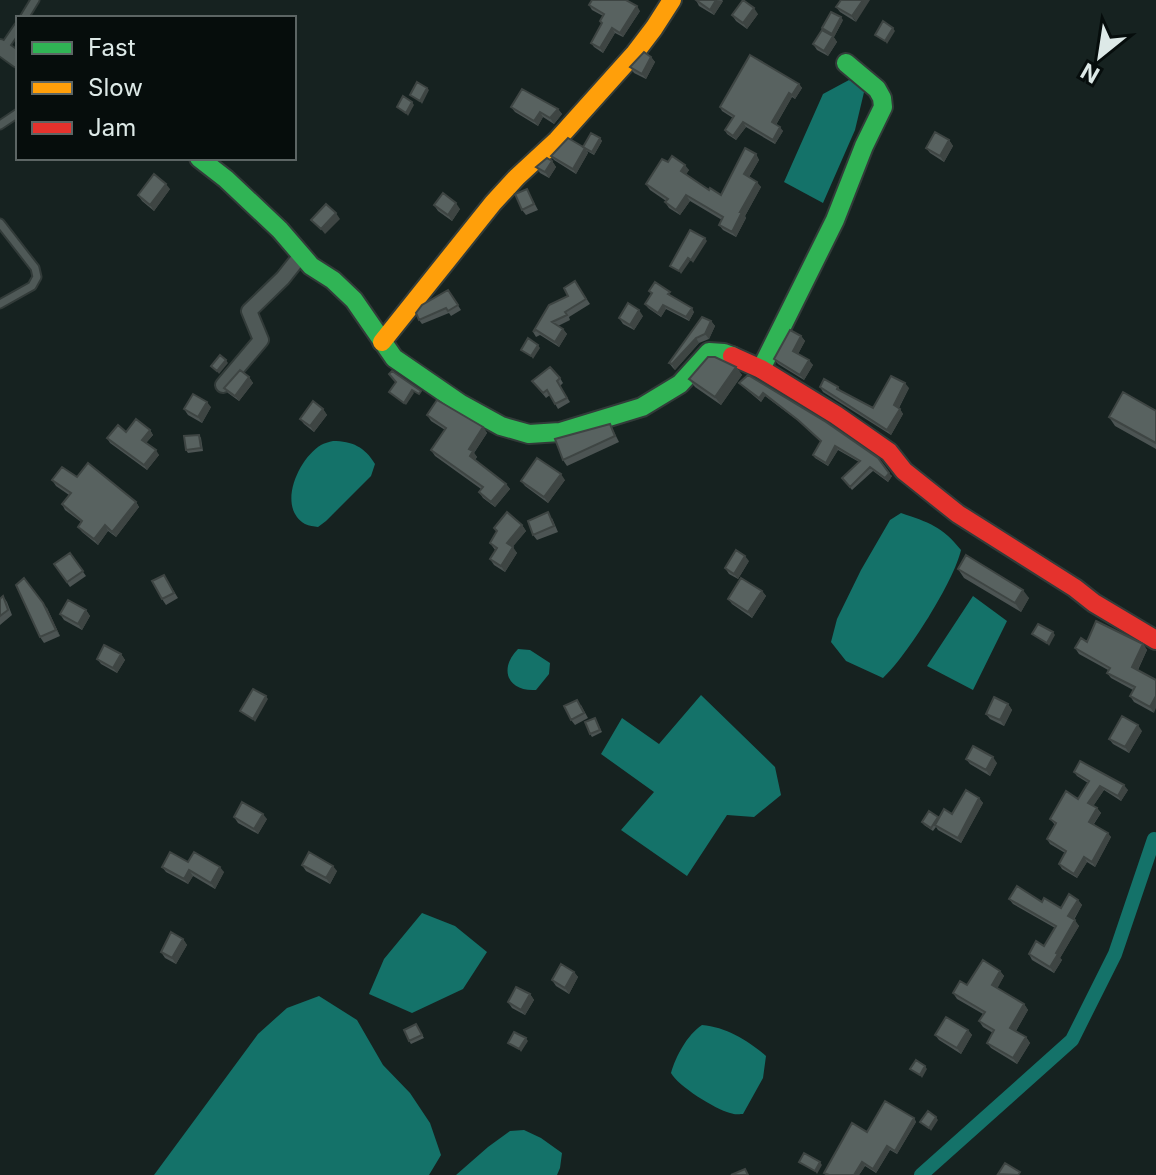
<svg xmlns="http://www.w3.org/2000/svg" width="1156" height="1175" font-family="Inter,sans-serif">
<rect width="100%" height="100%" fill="#162220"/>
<path fill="#147269" d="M849,80L865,88L855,130L823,203L784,182L823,94Z
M333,441C352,441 365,447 375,464L371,476L326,521L318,527C314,526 309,526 305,524C276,507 299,458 321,445C324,443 329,442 333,441Z
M901,513C928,522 943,527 961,550C954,581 907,656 883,678L846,661L831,642L837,619L861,570L890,520Z
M973,596L1007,621L973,690L927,666Z
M518,649L530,650L550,663L549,674L536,690C508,692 498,669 518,649Z
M701,695L775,767L781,795L754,817L727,815L687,876L621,830L654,792L601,754L622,718L659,744Z
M422,913L455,926L487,952L463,989L412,1013L369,994L384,959Z
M319,996L357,1020L383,1065L410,1093L430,1123L441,1155L429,1175H154L258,1034L287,1008Z
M702,1025C726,1027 749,1041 766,1056L763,1078L743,1114C737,1114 736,1115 730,1113C715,1109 678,1086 671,1073C676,1056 687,1035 702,1025Z
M524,1130L541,1138L562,1153L560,1168L557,1175H456L488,1147L510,1131Z"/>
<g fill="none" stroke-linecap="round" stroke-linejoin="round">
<path stroke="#147269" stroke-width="14" d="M921,1175L1072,1040L1115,954L1154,839"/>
<defs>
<path id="lane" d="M24,18L35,0
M3,49L18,27
M0,125L18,113
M0,223L35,268L37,277L32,286L0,304"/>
<path id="street" d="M0,47L18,60
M223,385L261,340L249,311L283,278L302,254"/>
<path id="fast" d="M199,158L226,179L280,230L311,266L333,280L354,300L394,358L461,404L501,426L529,434L560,432L642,407L680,384L709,352L724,353L732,356
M761,369L835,220L864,146L883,107L882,98L877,89L846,63"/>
<path id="slow" d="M382,342L493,203L517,177L557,140L635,53L654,28L672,0"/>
<path id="jam" d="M732,356L761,369L836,415L889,452L904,471L958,514L1075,588L1094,603L1156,640"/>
</defs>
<use href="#lane" stroke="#323b39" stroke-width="11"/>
<use href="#street" stroke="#323b39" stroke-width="18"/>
<use href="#fast" stroke="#323b39" stroke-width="22"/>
<use href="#slow" stroke="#323b39" stroke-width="22"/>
<use href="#jam" stroke="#323b39" stroke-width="22"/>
<use href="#lane" stroke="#4f5957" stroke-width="7"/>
<use href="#street" stroke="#4f5957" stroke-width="14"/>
<use href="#fast" stroke="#30b455" stroke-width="18"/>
<use href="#slow" stroke="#ff9f0a" stroke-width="18"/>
<use href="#jam" stroke="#e5322d" stroke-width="18"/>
</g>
<path fill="#4c5453" d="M696,0H722L723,1L714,15L699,6Z
M841,0L856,22L840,12L836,7Z
M589,5L640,11L623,37L615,33L603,53L594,47L591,43L602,24L600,21L603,16L592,10Z
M758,14L747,29L736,21L732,15Z
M843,20L834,37L833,36L837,42L828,56L817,50L813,44L822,30Z
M651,57L655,62L646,79L634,73L630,67Z
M799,84L802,88L795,99L792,97L776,125L783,131L775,144L746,127L736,140L727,134L725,130L733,118L722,111L720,107Z
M511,107L558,109L562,114L554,124L543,117L538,126L515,112Z
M600,138L602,141L594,155L587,151L588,153L576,174L554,160L551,156L583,147Z
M949,140L953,146L944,162L930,153L926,148Z
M756,154L759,160L749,177L761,187L745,216L746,218L736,237L723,230L719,225L722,220L690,201L680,215L669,208L665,202L666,201L650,190L646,184L668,162L689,170L686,174L709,190L721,195Z
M552,161L556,167L549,178L540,173L536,167Z
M170,189L154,211L142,201L138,195Z
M527,189L538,210L526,215L522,210Z
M434,205L460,209L452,221L438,211Z
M575,281L590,304L569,317L570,320L558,326L563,329L567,334L559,347L540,335L536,337L533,332L568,296Z
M448,290L461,310L451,316L449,313L422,324L419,320Z
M649,291L673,296L672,297L694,312L689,321L666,309L661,317L648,308L645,304L651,294Z
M643,316L634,330L623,324L619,318Z
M711,321L715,326L709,339L699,343L675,370L673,368L669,363Z
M801,336L805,341L798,354L813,365L804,380L778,364L774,359Z
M736,367L742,375L721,405L695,387L689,379Z
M748,375L892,476L888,482L873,471L852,490L842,478L859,462L838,450L828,466L815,458L813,455L821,442L801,423L765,396L761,402L742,386L739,383Z
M249,377L253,383L239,401L228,393L224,388Z
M560,378L563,383L560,386L570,402L558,409L550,395L546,398L532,381Z
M820,387H838L841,391L873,408L909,388L899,408L903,414L891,435L823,392Z
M211,407L202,423L188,415L184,409Z
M323,409L327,415L314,432L304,424L300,419Z
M1156,411V449L1115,426L1109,417Z
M427,415L483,427L487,433L474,453L477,457L475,460L506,484L510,489L495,507L483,498L479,492L481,489L435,456L431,450L445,430L431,421Z
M610,424L619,442L567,466L563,460Z
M150,430L153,435L146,443L159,455L147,470L110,443L107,438L126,432Z
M199,435L201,438L203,451L188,453L186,450Z
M77,477L136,502L139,507L116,537L108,531L98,545L82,532L78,527L81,522L65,510L62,504L69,495L56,486L52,480Z
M565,480L548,503L525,486L521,481Z
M552,518L558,532L537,540L533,535Z
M522,525L526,531L512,547L517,553L505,572L494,565L490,559L495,550L490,543L497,532L494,528Z
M70,553L86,576L70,587L54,564Z
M749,561L738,579L729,574L725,568Z
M958,569L1029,598L1021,612L964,578Z
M164,575L178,598L166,605L162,599Z
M762,591L766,596L752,618L732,604L728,599Z
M3,596L7,602L12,615L0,625V599Z
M47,608L60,636L44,643L40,637Z
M86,610L90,616L82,630L64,620L60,614Z
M1087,642L1143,644L1147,650L1138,670L1154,713L1134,702L1130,696L1133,690L1111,678L1107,673L1108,670L1079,654L1075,648Z
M121,654L125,660L117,673L101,664L97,659Z
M1008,704L1012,710L1004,726L990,719L986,714Z
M581,705L588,718L575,725L571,720Z
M595,718L602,732L592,737L590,734Z
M1142,731L1129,753L1113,744L1109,739Z
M966,759L997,763L990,776L970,764Z
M1074,772L1128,790L1121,801L1104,790L1093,806L1097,808L1101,813L1094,824L1111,837L1095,867L1087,862L1077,878L1062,869L1059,864L1065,853L1050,844L1047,839L1055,825L1050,819L1078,799L1088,783L1077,776Z
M979,798L983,803L961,843L938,830L936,827L933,831L924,825L922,822L952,814Z
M234,817L267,819L258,834L238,823Z
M188,862L224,872L215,889L193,876L188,884L166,872L162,867Z
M302,865L337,871L330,884L306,871Z
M1009,899L1042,902L1061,908L1078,900L1082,905L1074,920L1079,926L1060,958L1062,960L1054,973L1032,960L1029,954L1044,946L1055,928L1013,904Z
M183,939L187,945L176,964L165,958L161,952Z
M1000,971L1004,976L997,988L1024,1004L1028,1010L1016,1031L1026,1037L1030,1043L1017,1064L991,1048L987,1043L993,1033L983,1027L979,1021L983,1014L957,999L953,993Z
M574,972L578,977L569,994L556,986L552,980Z
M530,994L534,1000L525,1015L512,1008L508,1002Z
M416,1024L424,1038L411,1044L409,1041Z
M968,1030L972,1035L961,1054L939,1040L935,1035Z
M914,1118L916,1122L897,1154L890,1150L876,1173L865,1166L859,1175H826L824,1173L867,1132Z"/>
<path fill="#3e4543" d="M716,0L723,1L714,15L710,10Z
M863,0H870L856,22L852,16Z
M637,6L640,11L623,37L620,33Z
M754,8L758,14L747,29L743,23Z
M841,17L843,20L834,37L832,34Z
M612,28L615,33L603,53L600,48Z
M893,28L895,31L887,44L885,41Z
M833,36L837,42L828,56L824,51Z
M651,57L655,62L646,79L642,74Z
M799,84L802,88L795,99L792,95Z
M427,88L429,90L422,104L420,101Z
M789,93L792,97L775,126L772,122Z
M412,102L414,105L408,116L406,113Z
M558,109L562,114L554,124L550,118Z
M540,112L543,117L538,126L534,121Z
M743,122L746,127L736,140L733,136Z
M780,127L783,131L775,144L773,140Z
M600,138L602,141L594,155L592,152Z
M949,140L953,146L944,162L940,156Z
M585,148L588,153L576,174L573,169Z
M756,154L759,160L748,179L744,174Z
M552,161L556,167L549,178L545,172Z
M685,165L689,170L685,176L681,171Z
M757,182L761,187L745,216L746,218L736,237L732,232L740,212Z
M166,184L170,189L154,211L150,205Z
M686,195L690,201L680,215L676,210Z
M456,203L460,209L452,221L448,215Z
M336,213L340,219L325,234L321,229Z
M705,238L707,241L693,263L691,260Z
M688,258L690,261L681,274L679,271Z
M663,305L666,309L661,317L658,313Z
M692,308L694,312L689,321L686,317Z
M639,310L643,316L634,330L630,325Z
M711,321L715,326L709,339L705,334Z
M563,329L567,334L559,347L555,342Z
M801,336L805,341L797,356L793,351Z
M696,338L699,343L675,370L672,364Z
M538,345L540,348L533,359L531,356Z
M226,360L228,363L219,374L217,371Z
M809,360L813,365L804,380L800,375Z
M736,367L742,375L721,405L715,397Z
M249,377L253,383L239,401L235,396Z
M905,383L909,388L897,411L894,405Z
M412,390L414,393L406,405L404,403Z
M763,393L765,396L761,402L759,398Z
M207,402L211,407L202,423L198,417Z
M323,409L327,415L314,432L310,426Z
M900,409L903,414L891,435L887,430Z
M483,427L487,433L474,453L477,457L474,461L470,456L469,449Z
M150,430L153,435L145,444L142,440Z
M835,446L838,450L828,466L826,463Z
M156,450L159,455L147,470L144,465Z
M889,473L892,476L888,482L885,478Z
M561,474L565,480L548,503L544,497Z
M506,484L510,489L495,507L491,502Z
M136,502L139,507L116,537L112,532Z
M105,525L108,531L98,545L94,539Z
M522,525L526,531L511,549L507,543Z
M513,547L517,553L505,572L501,566Z
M745,556L749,561L738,579L734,574Z
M1023,590L1029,598L1021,612L1015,603Z
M762,591L766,596L752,618L748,612Z
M43,603L47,608L60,636L56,630Z
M86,610L90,616L82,630L78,624Z
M1053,632L1055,635L1049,646L1047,643Z
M1143,644L1147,650L1136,673L1132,667Z
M121,654L125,660L117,673L113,668Z
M266,696L268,699L255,722L253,719Z
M1156,696V708L1154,713L1150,707Z
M1008,704L1012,710L1004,726L1000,720Z
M1138,725L1142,731L1129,753L1125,747Z
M993,757L997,763L990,776L986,770Z
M1124,785L1128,790L1121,801L1118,796Z
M1100,786L1104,790L1092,808L1088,803Z
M979,798L983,803L961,843L958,838Z
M1097,808L1101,813L1092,826L1089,822Z
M263,814L267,819L258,834L254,829Z
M1108,833L1111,837L1095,867L1092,862Z
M1084,857L1087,862L1077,878L1074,874Z
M333,866L337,871L330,884L326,878Z
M220,867L224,872L215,889L211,883Z
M189,870L193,876L188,884L184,879Z
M1078,900L1082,905L1072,922L1068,916Z
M1075,920L1079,926L1060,958L1062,960L1054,973L1050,967L1056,953Z
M183,939L187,945L176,964L172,958Z
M1000,971L1004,976L996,991L992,985Z
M574,972L578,977L569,994L565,988Z
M530,994L534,1000L525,1015L521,1010Z
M1024,1004L1028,1010L1014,1034L1010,1028Z
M968,1030L972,1035L961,1054L957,1048Z
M1026,1037L1030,1043L1017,1064L1013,1058Z
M526,1038L528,1041L521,1052L519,1049Z
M925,1066L927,1069L922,1078L920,1075Z
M936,1117L938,1120L931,1131L929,1128Z
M914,1118L916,1122L897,1154L895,1151Z
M887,1146L890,1150L876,1173L873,1169Z
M820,1162L822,1165L817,1174L815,1171Z
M862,1162L865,1166L859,1175H854Z"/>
<path fill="#586260" stroke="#3e4543" stroke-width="2" d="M592,0H626L637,6L620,33L612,28L600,48L591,43L602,23L600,21L604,14L589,5Z
M696,0H716L710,10Z
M743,0L754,8L743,23L732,15Z
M841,0H863L852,16L836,7Z
M831,12L841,17L832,34L822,28Z
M883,21L893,28L885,41L875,35Z
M822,30L833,36L824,51L813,44Z
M644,52L651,57L642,74L630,67Z
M750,55L799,84L792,95L789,93L772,122L780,127L773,140L743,122L733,136L725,130L734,116L720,107Z
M417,82L427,88L420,101L410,95Z
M522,89L558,109L550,118L540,112L534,121L511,107Z
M403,96L412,102L406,113L397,107Z
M935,132L949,140L940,156L926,148Z
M591,133L600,138L592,152L583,147Z
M568,138L585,148L573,169L551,156Z
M745,148L756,154L744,174L757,182L740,212H742L732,232L719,225L723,217L686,195L676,210L665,202L668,199L646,184L662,159L668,162L672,156L685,165L681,171L709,190L710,188L721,195Z
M547,158L552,161L545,172L536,167Z
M154,174L166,184L150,205L138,195Z
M527,189L534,204L522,210L515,194Z
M443,193L456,203L448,215L434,205Z
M326,204L336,213L321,229L311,220Z
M690,230L705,238L691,260L688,258L679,271L670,266Z
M575,281L586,299L565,312L567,315L552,322L563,329L555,342L536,330L533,332L549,305L568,296L564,288Z
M655,282L670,292L668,294L692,308L686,317L663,305L658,313L645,304L652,293L649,291Z
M448,290L458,305L448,311L446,308L419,320L416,313L422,305Z
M628,303L639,310L630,325L619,318Z
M702,317L711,321L705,334L696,338L672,364L669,363Z
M790,330L801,336L793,351L809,360L800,375L774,359Z
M528,338L538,345L531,356L521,350Z
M220,355L226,360L217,371L211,366Z
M708,357H715L736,367L715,397L689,379Z
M550,367L560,378L557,381L567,398L555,404L547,390L543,393L532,381Z
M240,370L249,377L235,396L224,388Z
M392,371L421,391L419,394L412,390L404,403L389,392L396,382L389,374Z
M748,375L826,422L878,458L889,473L885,478L870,467L850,487L842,478L860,461L835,446L826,463L813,455L821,441L798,420L763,393L759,398L739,383Z
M891,376L905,383L894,405L900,409L887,430L820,387L824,379L838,387L837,389L873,408Z
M1123,392L1156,411V443L1109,417Z
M193,394L207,402L198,417L184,409Z
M437,400L483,427L469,449L473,451L470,456L506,484L491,502L479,492L483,487L431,450L446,428L427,415Z
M313,401L323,409L310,426L300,419Z
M136,419L150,430L142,440L156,450L144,465L107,438L118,425L126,432Z
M610,424L615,436L563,460L555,439Z
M199,435L201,448L186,450L184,436Z
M537,458L561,474L544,497L521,481Z
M88,463L136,502L112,532L105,525L94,539L78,527L82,521L62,504L71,493L52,480L62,467L77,477Z
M507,512L522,525L507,543L513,547L501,566L490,559L497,548L490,543L497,531L494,528Z
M548,512L554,526L533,535L528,521Z
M736,550L745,556L734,574L725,568Z
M70,553L83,571L67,582L54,564Z
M966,555L1023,590L1015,603L958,569Z
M164,575L174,593L162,599L152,581Z
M24,578L43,603L56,630L40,637L16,585Z
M741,578L762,591L748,612L728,599Z
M3,596L8,610L0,616V599Z
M68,600L86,610L78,624L60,614Z
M1096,621L1143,644L1132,667L1156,680V696L1150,707L1130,696L1135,687L1107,673L1110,668L1075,648L1081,638L1087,642Z
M1038,624L1053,632L1047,643L1032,634Z
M104,645L121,654L113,668L97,659Z
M253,689L266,696L253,719L240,711Z
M994,697L1008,704L1000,720L986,714Z
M577,700L584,713L571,720L564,706Z
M1122,716L1138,725L1125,747L1109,739Z
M595,718L600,730L590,734L585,722Z
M973,746L993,757L986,770L966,759Z
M1080,761L1124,785L1118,796L1100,786L1088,803L1097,808L1089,822L1108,833L1092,862L1084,857L1074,874L1059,864L1066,851L1047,839L1056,823L1050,819L1066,791L1078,799L1089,781L1074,772Z
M966,790L979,798L958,838L935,825L944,809L952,814Z
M242,802L263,814L254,829L234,817Z
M929,811L938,817L931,828L922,822Z
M170,852L188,862L194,852L220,867L211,883L189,870L184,879L162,867Z
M309,852L333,866L326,878L302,865Z
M1017,886L1042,902L1044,898L1061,908L1069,894L1078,900L1068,916L1075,920L1056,953L1058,954L1050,967L1029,954L1036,941L1044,946L1056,926L1009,899Z
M171,932L183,939L172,958L161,952Z
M983,960L1000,971L992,985L1024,1004L1010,1028L1026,1037L1013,1058L987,1043L994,1030L979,1021L985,1012L953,993L960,981L967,985Z
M561,964L574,972L565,988L552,980Z
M516,987L530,994L521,1010L508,1002Z
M946,1017L968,1030L957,1048L935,1035Z
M416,1024L422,1035L409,1041L404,1030Z
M514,1032L526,1038L519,1049L508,1043Z
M916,1060L925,1066L920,1075L910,1069Z
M885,1101L914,1118L895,1151L887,1146L873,1169L862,1162L854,1175H829L824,1173L852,1123L867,1132Z
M928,1111L936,1117L929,1128L920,1122Z
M804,1153L820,1162L815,1171L799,1162Z
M1005,1163L1020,1172L1018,1175L998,1174Z
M745,1169L748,1175H731Z"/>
<rect x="16" y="16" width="280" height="144" fill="#060d0c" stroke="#5c6564" stroke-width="2"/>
<rect x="32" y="42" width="40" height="12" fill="#30b455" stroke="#5c6564" stroke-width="2"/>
<text x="88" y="56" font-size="24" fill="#dde9e7">Fast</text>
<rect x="32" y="82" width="40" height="12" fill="#ff9f0a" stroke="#5c6564" stroke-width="2"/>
<text x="88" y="96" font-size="24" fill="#dde9e7">Slow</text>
<rect x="32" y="122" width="40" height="12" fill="#e5322d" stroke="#5c6564" stroke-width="2"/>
<text x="88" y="136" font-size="24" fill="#dde9e7">Jam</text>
<g transform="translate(1100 56) rotate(210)" stroke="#060d0c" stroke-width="6" paint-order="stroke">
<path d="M0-6L14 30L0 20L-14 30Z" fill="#dde9e7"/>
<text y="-12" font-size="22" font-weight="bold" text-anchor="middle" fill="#dde9e7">N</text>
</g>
</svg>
